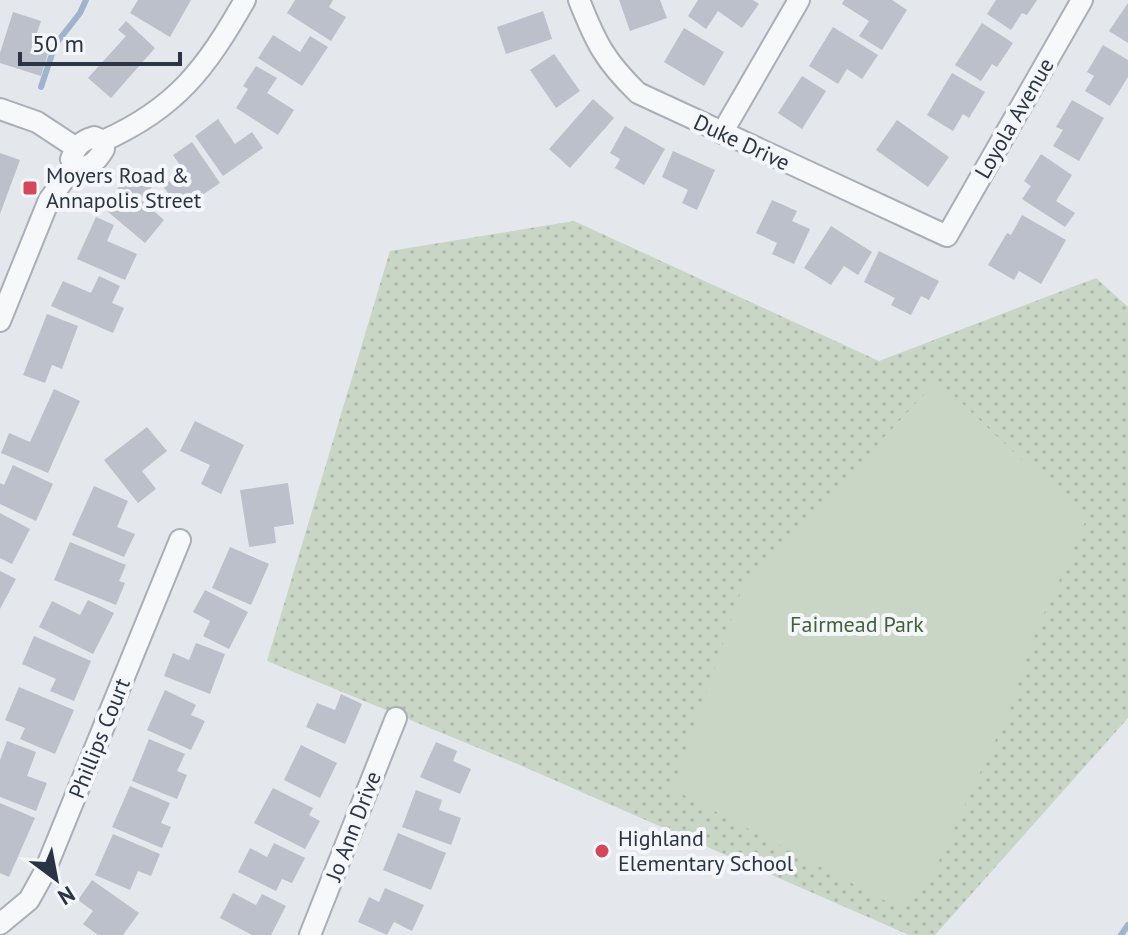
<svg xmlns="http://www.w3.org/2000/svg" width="1128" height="935" font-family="'PT Sans',sans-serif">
<defs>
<pattern id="grass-dots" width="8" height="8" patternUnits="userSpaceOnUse" patternTransform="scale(2)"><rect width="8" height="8" fill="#c9d6c5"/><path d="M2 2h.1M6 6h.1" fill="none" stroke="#adb8ab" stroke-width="1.8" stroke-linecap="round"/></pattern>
</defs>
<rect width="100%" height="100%" fill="#e4e7ec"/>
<path fill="url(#grass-dots)" d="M574,221L879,361L1096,278L1128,307V718L935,935H909L522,766L267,661L390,251Z"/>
<path fill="#c9d6c5" d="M937,380L1086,520L1026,654L1010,709L935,869L911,902L897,907L673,789L740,594Z"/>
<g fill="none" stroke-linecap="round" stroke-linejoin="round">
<path stroke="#9fb4cc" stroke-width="6" d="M41,87L55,45L80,13L86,0
M1121,935L1128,925"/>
</g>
<path fill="#bbc0ca" d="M138,0H191L170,37L130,13Z
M295,0H333L329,7L346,17L331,41L287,13Z
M619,0H660L667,18L630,31Z
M698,0H753L759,4L742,28L718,11L706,29L688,16Z
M844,0H892L907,10L882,50L859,36L869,21L842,4Z
M996,0H1037L1027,15L1022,13L1011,30L987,14Z
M1128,3V43L1109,31Z
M543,11L552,39L506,54L497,27Z
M13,12L41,21L34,42L50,47L41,76L0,63V53Z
M126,21L155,48L111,98L88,78L126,36L118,30Z
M982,23L1013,43L997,67L992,64L981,81L955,65Z
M833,27L878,55L862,79L847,69L838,84L809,66Z
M684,28L724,52L704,86L664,62Z
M273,35L300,52L310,36L328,47L302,86L258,58Z
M1103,45L1128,60V77L1110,106L1085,91L1094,76L1087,72Z
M554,54L580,91L556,108L530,70Z
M256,66L277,78L267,93L294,110L278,135L236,108L248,89L243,86Z
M952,73L985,92L969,118L963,114L953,131L927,115Z
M802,76L826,91L802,129L778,113Z
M593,99L614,118L570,168L549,149Z
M1072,100L1104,118L1079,161L1053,146L1063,130L1056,127Z
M218,119L235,144L252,132L263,148L223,176L195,136Z
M897,120L949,157L928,187L876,150Z
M625,126L665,149L644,185L615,168L620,159L610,153Z
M192,142L220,183L180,210L163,186L184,171L173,155Z
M673,151L715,170L697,210L682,203L688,190L662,177Z
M0,153L20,160L0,214Z
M1041,154L1072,175L1056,201L1075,213L1065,227L1022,199L1031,186L1024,181Z
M133,171L152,187L141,200L164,220L145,243L107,211L122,194L117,189Z
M772,200L797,211L792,221L810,229L794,264L772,254L777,243L756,233Z
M1022,215L1066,240L1041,284L1019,271L1014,280L988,265L1007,233L1011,235Z
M96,217L114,225L107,241L137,254L125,280L77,259Z
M831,226L872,252L858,275L844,266L831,285L804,268Z
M879,251L939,281L929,300L921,296L911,315L891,305L895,298L864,282Z
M99,276L120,286L112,303L124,308L113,333L51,306L63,281L91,293Z
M47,314L78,326L62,369L52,365L45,383L23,375Z
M54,389L80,401L48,473L1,453L9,433L30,442Z
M195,421L244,445L221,494L201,484L210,465L180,451Z
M147,427L167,451L142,471L156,489L138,503L104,460Z
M13,465L53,484L36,521L0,504V483L4,485Z
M288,483L294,524L274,527L276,543L249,547L240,490Z
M94,486L128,501L117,527L135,534L124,557L72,535Z
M0,513L30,529L12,564L0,558Z
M70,542L126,565L119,581L125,583L116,605L54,580Z
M230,547L269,564L251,605L212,588Z
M0,571L16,579L0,609Z
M205,590L248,612L229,649L203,636L210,621L193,612Z
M88,600L114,613L93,654L39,627L52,601L80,615Z
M34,636L91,661L74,701L50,691L56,679L22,664Z
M196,643L225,654L210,694L164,676L173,653L189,660Z
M19,687L74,710L55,754L20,739L25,728L5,720Z
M165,690L196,705L191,715L205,721L191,750L147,730Z
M341,694L362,704L345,744L306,727L317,703L335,710Z
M149,739L185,754L177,771L187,775L177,799L132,781Z
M7,741L36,752L27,776L47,783L36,811L0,797V760Z
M436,742L457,751L453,761L471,769L460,794L420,777Z
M301,745L337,763L320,798L284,780Z
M130,786L170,803L161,823L171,827L162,848L112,827Z
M273,788L313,808L309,815L320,821L305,849L254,823Z
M416,790L442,800L439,810L461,818L451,845L402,827Z
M0,803L35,818L9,877L0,873Z
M398,833L446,853L431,890L383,870Z
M113,834L160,854L151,876L138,871L130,890L95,875Z
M274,843L305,858L292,883L282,879L276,891L238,872L250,848L267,857Z
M92,880L139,913L123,935H98L83,924L93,911L78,900Z
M385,888L424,905L412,931L394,922L387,935L358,922L369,897L379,902Z
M233,893L256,905L262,894L286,906L271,935H252L220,918Z"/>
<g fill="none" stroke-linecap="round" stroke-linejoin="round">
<defs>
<path id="minor" d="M579,0C596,43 605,61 638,93L947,236L1082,0
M0,109L37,122L75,147
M722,133L799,0
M74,166L71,159C76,146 81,141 94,137L103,141C177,108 206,68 245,0
M74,166C89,170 97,161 104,149L103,141
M0,321L49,200L74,166
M0,924L29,900L44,873L180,540
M310,935L396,718"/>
</defs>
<use href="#minor" stroke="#a9aeb7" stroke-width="24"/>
<use href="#minor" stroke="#f7f8fa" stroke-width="20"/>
</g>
<g fill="#d1495b" stroke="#f4f6f9" stroke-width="3">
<rect x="22" y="180" width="16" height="16" rx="4"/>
<circle cx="602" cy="851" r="8"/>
</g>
<g text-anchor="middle" stroke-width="8" stroke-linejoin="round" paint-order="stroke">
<g font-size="22" fill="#2b3445" stroke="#f4f6f9">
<text transform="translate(1014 118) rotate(-60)" y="8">Loyola Avenue</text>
<text transform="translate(742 142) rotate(25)" y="8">Duke Drive</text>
<text transform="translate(99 738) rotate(-68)" y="8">Phillips Court</text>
<text transform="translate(353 826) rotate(-69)" y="8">Jo Ann Drive</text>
</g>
<g font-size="22" fill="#2b3445" stroke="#f4f6f9" text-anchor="start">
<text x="46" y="183">Moyers Road &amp;<tspan x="46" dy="25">Annapolis Street</tspan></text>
<text x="618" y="846">Highland<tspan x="618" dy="25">Elementary School</tspan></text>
</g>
<g font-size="22" fill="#3f6138" stroke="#f4f6f9">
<text x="857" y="632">Fairmead Park</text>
</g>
</g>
<g transform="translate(56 879) rotate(148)" stroke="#f4f6f9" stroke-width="6" paint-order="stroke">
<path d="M0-6L14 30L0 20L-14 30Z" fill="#2b3445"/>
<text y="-12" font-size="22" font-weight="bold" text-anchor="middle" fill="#2b3445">N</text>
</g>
<path d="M20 52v12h160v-12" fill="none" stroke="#2b3445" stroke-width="4"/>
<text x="32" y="52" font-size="24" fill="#2b3445" stroke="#f4f6f9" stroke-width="6" paint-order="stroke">50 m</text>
</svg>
